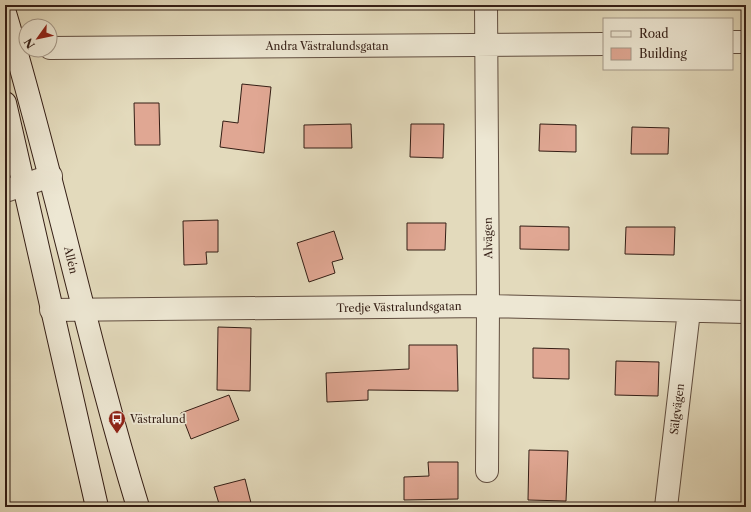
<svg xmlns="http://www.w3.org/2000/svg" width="751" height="512" font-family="'Libre Caslon Text',serif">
<rect width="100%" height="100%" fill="#e3dabc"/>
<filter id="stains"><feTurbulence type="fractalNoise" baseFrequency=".005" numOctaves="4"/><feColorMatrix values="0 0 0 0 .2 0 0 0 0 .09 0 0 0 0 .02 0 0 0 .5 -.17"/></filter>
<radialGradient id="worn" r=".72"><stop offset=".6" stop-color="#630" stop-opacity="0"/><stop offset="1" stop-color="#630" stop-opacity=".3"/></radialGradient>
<path fill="#e0a793" stroke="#341e15" d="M242,84L271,87L264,153L220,147L223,121L238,123Z
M134,103H159L160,145H135Z
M351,124L352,148H304V125Z
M411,124H444L443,158L410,157Z
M540,124L576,125V152L539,151Z
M632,127L669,128L668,154H631Z
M218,220V252H206L207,264L184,265L183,221Z
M407,223H446L445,250H407Z
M520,226L569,227V250L520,249Z
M626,227H675L674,255L625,254Z
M334,231L343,259L332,262L335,273L309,282L297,243Z
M218,327L251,328L250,391L217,390Z
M409,345H457L458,391L368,390V400L327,402L326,373L409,369Z
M533,348L569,349V379L533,378Z
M616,361L659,362L658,396L615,395Z
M229,395L239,420L191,439L181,413Z
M529,450L568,451L566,501L528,500Z
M428,462H458V499L404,500V477L429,476Z
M245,479L252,507H220L214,487Z"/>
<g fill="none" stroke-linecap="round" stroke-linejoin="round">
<defs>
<path id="minor" d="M486,5L488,306L487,471
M732,42H746
M50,48L604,44
M5,191L51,176
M51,310L488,306L746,312
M666,507L689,311"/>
<path id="secondary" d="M5,13C54,176 88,344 138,507
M5,103L97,507"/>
</defs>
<use href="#minor" stroke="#604d3f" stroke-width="24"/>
<use href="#secondary" stroke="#341e15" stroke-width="24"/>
<use href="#minor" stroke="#ede7d3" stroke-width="22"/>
<use href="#secondary" stroke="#ede7d3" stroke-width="22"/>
</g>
<defs>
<symbol id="bus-pin" viewBox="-11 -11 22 30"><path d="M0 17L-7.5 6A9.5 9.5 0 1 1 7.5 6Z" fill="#8f2418" stroke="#ede7d3"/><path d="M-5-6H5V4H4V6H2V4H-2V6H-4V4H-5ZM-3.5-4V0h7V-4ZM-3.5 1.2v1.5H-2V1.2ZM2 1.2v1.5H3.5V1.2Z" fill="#fff"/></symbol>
</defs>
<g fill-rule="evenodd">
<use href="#bus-pin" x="107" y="409" width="20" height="27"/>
</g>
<g text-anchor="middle" stroke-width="3.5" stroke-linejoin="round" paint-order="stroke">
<g font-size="11" fill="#341e15" stroke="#ede7d3">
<text x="327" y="50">Andra Västralundsgatan</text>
<text transform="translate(488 238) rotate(-91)" y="4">Alvägen</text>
<text transform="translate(71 260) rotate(77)" y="4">Allén</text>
<text transform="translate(399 307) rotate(-1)" y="4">Tredje Västralundsgatan</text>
<text transform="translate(677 409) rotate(-83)" y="4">Sälgvägen</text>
</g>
<g font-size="11" fill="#341e15" stroke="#ede7d3" text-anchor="start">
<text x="130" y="423">Västralund</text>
</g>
</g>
<rect width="751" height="512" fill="none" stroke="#e3dabc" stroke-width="20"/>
<rect x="6" y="6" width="739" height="500" fill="none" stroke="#341e15" stroke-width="2"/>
<rect x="10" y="10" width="731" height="492" fill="none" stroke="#341e15"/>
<rect x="603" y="18" width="130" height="52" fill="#ede7d3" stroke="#a39787"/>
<rect x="611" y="31" width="20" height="6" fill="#ede7d3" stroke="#a39787"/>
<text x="639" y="38" font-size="12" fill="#341e15">Road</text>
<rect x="611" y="48" width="20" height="12" fill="#e0a793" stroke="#a39787"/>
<text x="639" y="58" font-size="12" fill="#341e15">Building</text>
<g transform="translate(38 38) rotate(237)"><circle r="19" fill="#ede7d3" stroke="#a39787"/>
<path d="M0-3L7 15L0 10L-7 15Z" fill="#8f2418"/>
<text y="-6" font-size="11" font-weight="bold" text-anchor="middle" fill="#341e15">N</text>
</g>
<rect width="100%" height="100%" filter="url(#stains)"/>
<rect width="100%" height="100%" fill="url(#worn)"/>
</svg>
